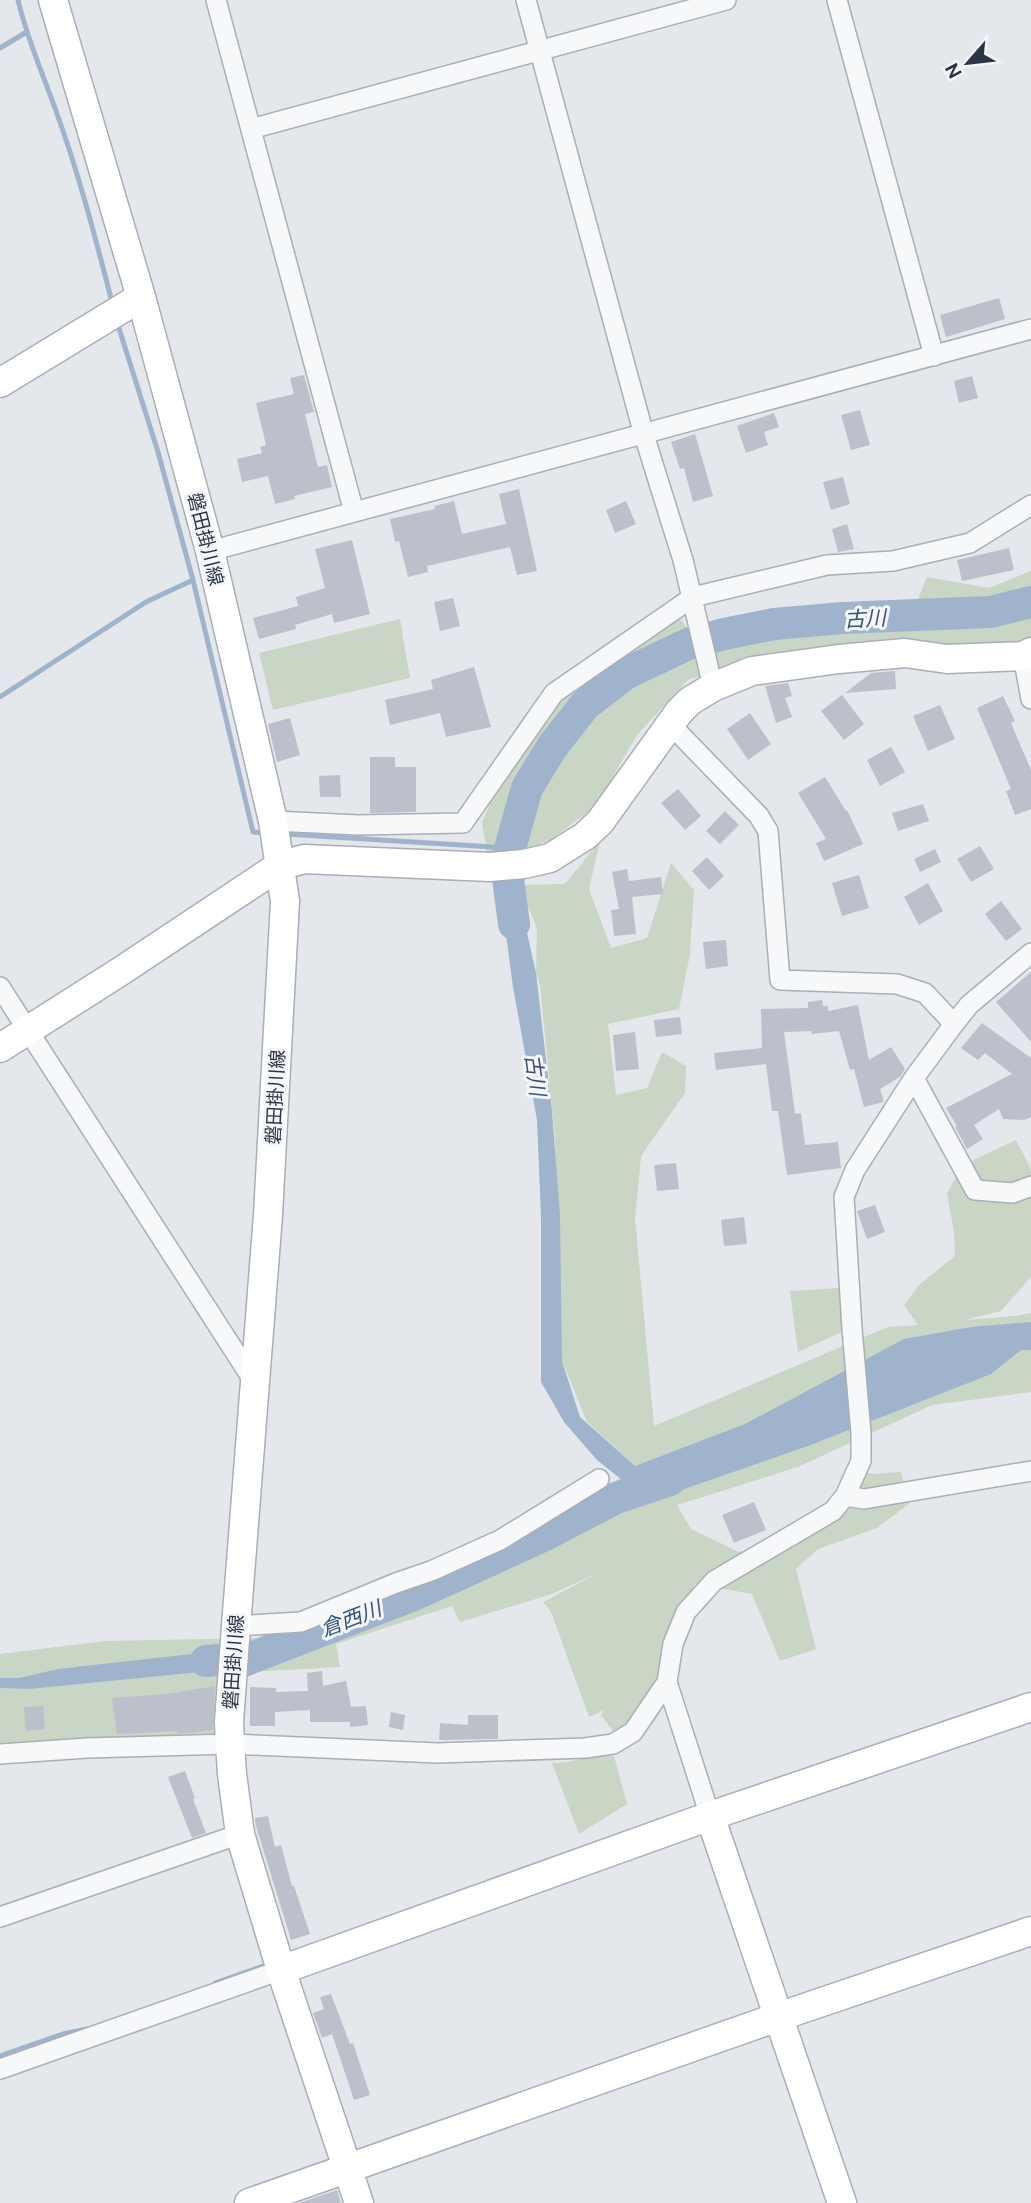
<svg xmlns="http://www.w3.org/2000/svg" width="1031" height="2203" font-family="Ubuntu,'Noto Sans JP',sans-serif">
<rect width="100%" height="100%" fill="#e4e7ec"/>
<path fill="#c9d6c5" d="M1031,571V639L979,651L757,666L689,679L637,735L596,806L550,840L521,852L487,853L482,822L513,751L552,701L676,613L692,634L720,628L916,604L927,577L989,588Z
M400,619L410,678L273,710L259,653Z
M600,841L589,889L611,948L647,938L671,863L694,890L690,954L679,1009L608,1024L616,1095L647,1088L662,1052L686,1066L685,1093L641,1156L635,1219L654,1426L888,1327L918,1325L904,1305L919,1285L955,1256L954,1232L947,1193L963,1165L1016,1140L1030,1167L1031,1173V1277L1001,1311L965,1320L1015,1316L1031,1313V1392L932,1405L798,1467L677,1505L691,1529L739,1552L778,1543L794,1534L862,1471L872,1474L901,1472L909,1504L877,1528L818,1549L796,1569L816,1649L780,1661L752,1594L695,1584L677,1620L654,1687L635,1714L615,1734L601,1715L604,1710L589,1717L551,1612L543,1602L598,1573L552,1594L460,1622L452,1606L336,1644L340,1667L233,1673L230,1744L0,1746V1654L105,1641L256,1638L323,1619L567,1507L654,1460L635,1466L587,1422L558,1351L555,1139L540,985L536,973L537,928L519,885L565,884Z
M840,1288L846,1330L798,1352L790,1291Z
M592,1756H614L627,1804L579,1834L552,1763L568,1762Z"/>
<path fill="#9fb4cc" d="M499,882L516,883L536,973L552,1111L560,1215L562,1361L580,1417L635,1466L745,1424L904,1339L971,1327L1031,1322V1350H1021L991,1374L808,1446L673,1493L632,1500L627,1484L597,1460L564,1422L541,1382V1218L537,1120L513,987Z
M218,1651L220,1670L29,1689L0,1688V1678H19L58,1669Z"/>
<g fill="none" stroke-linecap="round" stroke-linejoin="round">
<path stroke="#9fb4cc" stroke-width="5" d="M18,0C27,39 43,74 56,111C79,174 96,240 113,306
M0,48L25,33
M117,322L158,452L193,580L253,832L265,833
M0,697L146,602L193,580
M285,834L509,848
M215,1983L272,1963
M0,2056L63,2034L87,2029"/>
<path stroke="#9fb4cc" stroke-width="32" d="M514,924L506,863L527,788L552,747L585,705L625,674L688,644L724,634L774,624L843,618L990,612L1031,602
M206,1661L218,1660L241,1662L416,1594L543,1536L616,1498L670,1480"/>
</g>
<path fill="#bbc0ca" d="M999,298L1005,319L946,337L940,315Z
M304,375L314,412L305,414L318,467L327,465L332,487L294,496L295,499L275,504L268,476L242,482L237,459L262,453L260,447L266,445L256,403L294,394L290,378Z
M972,376L978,398L959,403L954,381Z
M860,410L870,445L851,450L841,415Z
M774,413L779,427L764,432L768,445L746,453L737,426Z
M695,434L713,496L693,502L684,468L680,469L671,442Z
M843,477L850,504L831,510L823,482Z
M519,489L537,571L517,575L510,547L427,566L428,572L408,577L399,541L395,542L390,519L435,509L434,506L454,501L462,534L506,524L499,494Z
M626,501L636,524L615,533L606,510Z
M847,524L854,549L838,552L832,529Z
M352,540L370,614L334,623L332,614L295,625L296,629L259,639L253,618L298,606L296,597L325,588L315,549Z
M1009,548L1014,570L962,581L957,560Z
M453,598L460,626L440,631L434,602Z
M474,667L491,727L446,737L440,713L390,725L385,700L433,689L431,680Z
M895,671L896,689L845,693L871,673Z
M788,683L792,696L785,698L792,717L776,723L765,686Z
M842,695L864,724L844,740L821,711Z
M1003,696L1015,721L1011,723L1031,770V809L1015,815L1006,791L1011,789L977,708Z
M940,705L955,739L928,751L913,716Z
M750,713L771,744L748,760L727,729Z
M290,718L300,755L277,762L268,724Z
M891,747L905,772L880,786L867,760Z
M370,757H395V767H416V812L370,813Z
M340,775L341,797H320L319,776Z
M825,777L846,811L847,810L863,844L824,861L816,843L826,839L798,793Z
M678,789L701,816L685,830L661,803Z
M923,804L929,821L898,831L892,813Z
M725,811L739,825L720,844L706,831Z
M980,846L994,869L971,882L957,859Z
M935,849L941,862L920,872L914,859Z
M707,857L724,876L709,890L692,871Z
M627,869L629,881L661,877L663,894L632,897L636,934L614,936L611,910L619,909L612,872Z
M859,875L869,908L842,916L832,883Z
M928,883L943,911L919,925L904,897Z
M1001,901L1022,929L1006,941L985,914Z
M726,940L728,966L706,969L703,942Z
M1031,972V1042L996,1002Z
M822,1000L823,1006H828V1011L858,1005L869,1060L891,1047L905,1069L900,1077L880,1089L884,1102L864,1107L854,1069L850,1070L839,1031L812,1034L811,1031L784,1032L795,1114L801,1113L805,1145L838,1142L841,1168L787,1175L778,1111H772L766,1064L716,1070L714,1053L762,1048L761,1009L808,1008V1002Z
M680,1017L682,1034L656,1037L654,1020Z
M982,1023L1031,1058V1117L1024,1120L1003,1119L999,1109L974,1125L983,1139L967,1149L955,1127L957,1126L946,1108L1012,1074L985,1053L978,1060L961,1048Z
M635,1032L639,1069L616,1071L613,1035Z
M676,1163L679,1189L657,1191L654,1165Z
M875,1205L885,1232L867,1239L857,1211Z
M744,1217L747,1244L724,1246L721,1220Z
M754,1502L766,1530L734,1543L722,1515Z
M322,1671L323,1686L346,1681L351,1707L366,1706L368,1725L350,1727V1722H310V1710L275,1712V1726H250V1687L276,1688V1692L308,1691L307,1673Z
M215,1686L213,1730L189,1733H178L177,1731L117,1734L112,1698L167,1694Z
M43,1706L45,1729L26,1731L24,1707Z
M391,1712L405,1715L403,1730L389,1727Z
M468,1715H498V1739L439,1740L440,1723L468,1725Z
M185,1771L195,1798L193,1799L206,1833L192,1838L168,1777Z
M268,1816L275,1847L281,1845L292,1886H294L310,1934L291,1940L256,1826L255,1818Z
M331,1994L350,2044L353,2043L370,2095L354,2100L332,2034L322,2038L313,2013L324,2009L320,1997Z
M337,2190L341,2203H299Z"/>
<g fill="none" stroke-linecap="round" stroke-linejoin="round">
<defs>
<path id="street" d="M216,0L354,512
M526,0L644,435L683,560L713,687
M837,0L934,356
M251,129L726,0
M210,551L1031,329
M1023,656L1031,699
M671,725L759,816L768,831L780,980L897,984L925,993L954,1024
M273,821L358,825L463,823L554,693L693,597L827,565L893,561L970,543L1031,505
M0,987L255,1383
M914,1078L975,1190L1013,1193L1031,1186
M845,1496L864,1499L1031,1471
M236,1626L301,1622L396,1583L431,1571L500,1540L599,1479
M667,1682L710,1816
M0,1754L87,1748L230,1744L438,1753L585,1748L613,1744L633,1732L667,1682L673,1644L686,1612L714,1581L833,1511L845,1496L861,1461V1433L852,1329L844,1197L855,1170L914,1078L954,1024L969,1005L1031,953
M0,1917L240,1834
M0,2069L281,1970"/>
<path id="secondary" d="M53,0L141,297L210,551L273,821L285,901L268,1215L236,1626L229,1722L230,1744L232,1774L240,1834L281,1970L359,2203
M0,383L141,297
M0,1048L121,971L279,866L304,859L490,867L524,864L550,858L585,836L600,822L679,712L690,701L713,687L752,671L839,659L905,653L947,659L1023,656L1031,652
M710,1816L842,2203
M281,1970L710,1816L1031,1707
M249,2203L778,2017L1031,1931"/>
</defs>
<use href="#street" stroke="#a9aeb7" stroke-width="22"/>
<use href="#secondary" stroke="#a9aeb7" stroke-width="31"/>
<use href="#street" stroke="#f7f8fa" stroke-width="19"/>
<use href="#secondary" stroke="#fff" stroke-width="28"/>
</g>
<g text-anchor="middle" stroke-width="6" stroke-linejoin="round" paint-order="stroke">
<g font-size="19" fill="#2b3445" stroke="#f4f6f9">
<text transform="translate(206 539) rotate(76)" y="7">磐田掛川線</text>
<text transform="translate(275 1097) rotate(-87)" y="7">磐田掛川線</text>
<text transform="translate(233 1662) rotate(-86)" y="7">磐田掛川線</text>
</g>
<g font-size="21" font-style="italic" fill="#34527a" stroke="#f4f6f9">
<text transform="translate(865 619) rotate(-3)" y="7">古川</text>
<text transform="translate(535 1075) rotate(82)" y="7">古川</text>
<text transform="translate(351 1619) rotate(-21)" y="7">倉西川</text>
</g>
</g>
<g transform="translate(968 63) rotate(242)" stroke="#f4f6f9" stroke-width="5" paint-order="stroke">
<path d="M0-5L12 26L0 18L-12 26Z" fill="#2b3445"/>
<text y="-10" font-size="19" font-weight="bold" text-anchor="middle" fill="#2b3445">N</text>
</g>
</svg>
